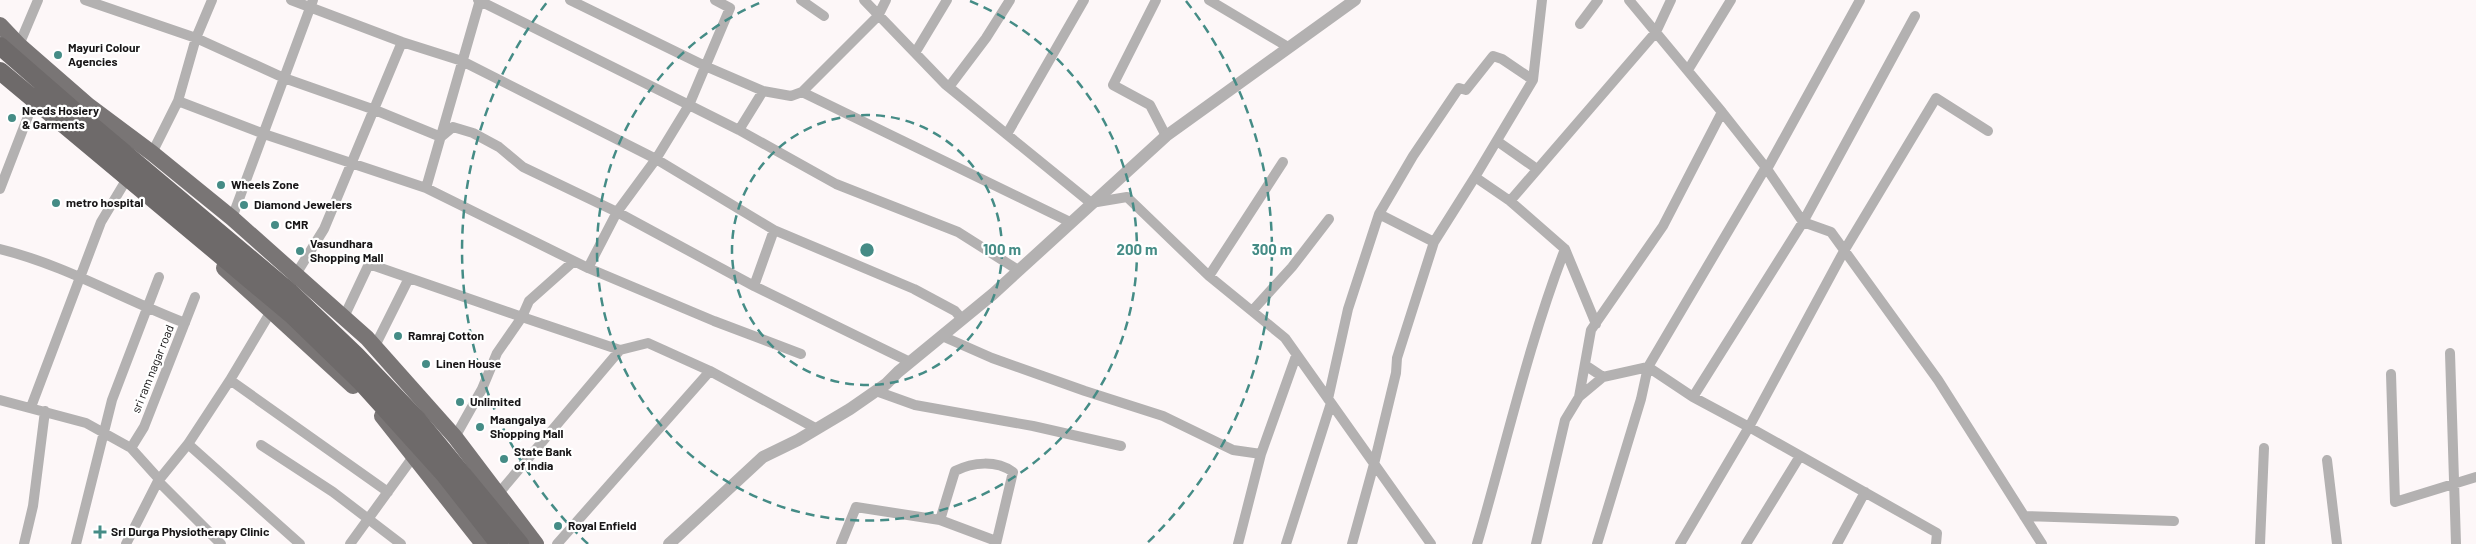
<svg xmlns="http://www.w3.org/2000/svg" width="2476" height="544" font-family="Barlow,sans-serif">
<rect width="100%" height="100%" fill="#fdf7f8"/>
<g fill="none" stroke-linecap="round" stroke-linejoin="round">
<path stroke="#b3b1b1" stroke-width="10" d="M85,0L196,38L284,78L375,110L441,137L453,127L473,133L499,147L523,167L617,212L754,286
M291,0L402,42L462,61L656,159L689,105L739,130L836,184L958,232L1018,270
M478,0L689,105L730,8L715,0
M570,0L705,66L763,91
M801,0L824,16
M864,0L945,84L1091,203L1127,197L1209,276L1285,338L1431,544
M1156,0L1113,85L1150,105L1166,136
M1209,0L1288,47
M1629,0L1722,112L1767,169L1803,222L1831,232L1938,380L2042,544
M1580,24L1598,0
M19,45L38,0
M915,53L947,0
M1688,70L1731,0
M1533,80L1542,0
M949,87L986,38L1010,0
M802,92L1070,222
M178,101L264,134L426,188L588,268L714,321L801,354
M739,130L763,91L791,96L802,92L878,16L886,0
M1007,134L1084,0
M1497,141L1537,169
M152,153L178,101L196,38L212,0
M1766,167L1648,367L1693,397L1803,222L1915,16
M1767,169L1860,0
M426,188L480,0
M0,189L32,106
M1510,201L1656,32L1671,0
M1379,214L1413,156L1459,88L1466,90L1493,56L1502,59L1533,80L1475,177
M232,218L313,0
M774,230L914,289L955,311L962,319
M0,249C65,265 122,299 185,323
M588,268L617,212L656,159L774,230L754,286L910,362
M1209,276L1283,162
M293,279L324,229L402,42
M1252,311L1292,267L1329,219
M344,317L369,264L522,317L529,301L574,261
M942,336L992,358L1085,391L1163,416L1233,450L1261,454
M375,346L409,278
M2450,353L2456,544
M1585,365L1603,377
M2391,374L2395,502L2476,477
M230,380L388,492
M876,391L915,405L1033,426L1121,446
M1579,397L1603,377L1648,367L1641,399L1597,544
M1693,397L1749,427L1844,251L1936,98L1988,131
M1328,399L1348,309L1379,214L1434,242
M0,400L86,423L131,448L158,478V481L221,544
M31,407L101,222L125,182
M455,437L482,389L497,353L522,317L620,350
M188,444L300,544
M261,445L333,492L401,544
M131,448L144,427L195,297
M2327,460L2337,544
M499,493L620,350L648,343L710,371
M2024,516L2174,521
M940,520L996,541
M24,544L33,506L45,411
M76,544L112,400L159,277
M126,544L158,481L188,444L230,380L273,308
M350,544L413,457
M557,544L710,371L817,429
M841,544L856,507L940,520L955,471C973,462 996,460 1013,472L996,544
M1238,544L1261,454L1296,356
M1286,544L1331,403
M1352,544L1374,464L1396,373L1397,358L1434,242L1475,177L1510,201L1565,249
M1477,544C1506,445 1528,345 1565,249L1596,324
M1536,544L1565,420L1579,397L1591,330L1663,226L1722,112
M1680,544L1749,427L1937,533L1936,544
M1746,544L1800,456
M1837,544L1865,492
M2260,544L2264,448"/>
<path stroke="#b3b1b1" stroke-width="12" d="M669,544L763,457L798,440L850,409L886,384L898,372L993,294L1166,136L1355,0"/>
<path stroke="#797575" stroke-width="16" d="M0,25L19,45L89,106L152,153L232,218L367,338L455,437L536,544
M224,268L353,386
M382,416L483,544"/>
<path stroke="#6e6a6a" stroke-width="18" d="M0,46L77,113L290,292L356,355L418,420L520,544
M0,71L292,315L360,381L444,474L499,544"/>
</g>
<g fill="none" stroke="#458c86" stroke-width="2.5" stroke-dasharray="9 6">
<circle cx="867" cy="250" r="135"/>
<path d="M970 1A270 270 0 1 1 764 1"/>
<path d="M588 544A405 405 0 0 1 548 1M1186 1A405 405 0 0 1 1146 544"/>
</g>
<g fill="#458c86" stroke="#fff" stroke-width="2">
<circle cx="58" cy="55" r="5"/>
<circle cx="12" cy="118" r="5"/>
<circle cx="221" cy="185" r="5"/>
<circle cx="56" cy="203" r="5"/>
<circle cx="244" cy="205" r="5"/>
<circle cx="275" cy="225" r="5"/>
<circle cx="300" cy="251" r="5"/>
<circle cx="398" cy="336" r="5"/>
<circle cx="426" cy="364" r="5"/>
<circle cx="460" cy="402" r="5"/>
<circle cx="480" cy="427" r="5"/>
<circle cx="504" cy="459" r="5"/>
<circle cx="558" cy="526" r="5"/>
<path d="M97.5 524.5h5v5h5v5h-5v5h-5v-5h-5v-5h5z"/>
</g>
<g text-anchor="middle" stroke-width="4.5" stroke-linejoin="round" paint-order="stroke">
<g font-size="12" font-weight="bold" fill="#171516" stroke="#fff" text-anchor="start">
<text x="68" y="52">Mayuri Colour<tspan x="68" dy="14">Agencies</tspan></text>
<text x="22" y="115">Needs Hosiery<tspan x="22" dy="14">&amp; Garments</tspan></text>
<text x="231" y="189">Wheels Zone</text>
<text x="66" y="207">metro hospital</text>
<text x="254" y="209">Diamond Jewelers</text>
<text x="285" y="229">CMR</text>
<text x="310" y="248">Vasundhara<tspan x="310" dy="14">Shopping Mall</tspan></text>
<text x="408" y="340">Ramraj Cotton</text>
<text x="436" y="368">Linen House</text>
<text x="470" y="406">Unlimited</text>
<text x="490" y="424">Maangalya<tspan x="490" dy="14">Shopping Mall</tspan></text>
<text x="514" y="456">State Bank<tspan x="514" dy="14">of India</tspan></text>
<text x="568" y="530">Royal Enfield</text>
<text x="111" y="536">Sri Durga Physiotherapy Clinic</text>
</g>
<g font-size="12" fill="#171516" stroke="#fff">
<text transform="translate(153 369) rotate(-68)" y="4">sri ram nagar road</text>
</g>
</g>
<circle cx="867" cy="250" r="8" fill="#458c86" stroke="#fff" stroke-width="2.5"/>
<g font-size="15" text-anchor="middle" font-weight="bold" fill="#458c86" stroke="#fff" stroke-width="4.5" stroke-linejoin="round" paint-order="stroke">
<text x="1002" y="255">100 m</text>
<text x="1137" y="255">200 m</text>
<text x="1272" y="255">300 m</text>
</g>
</svg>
